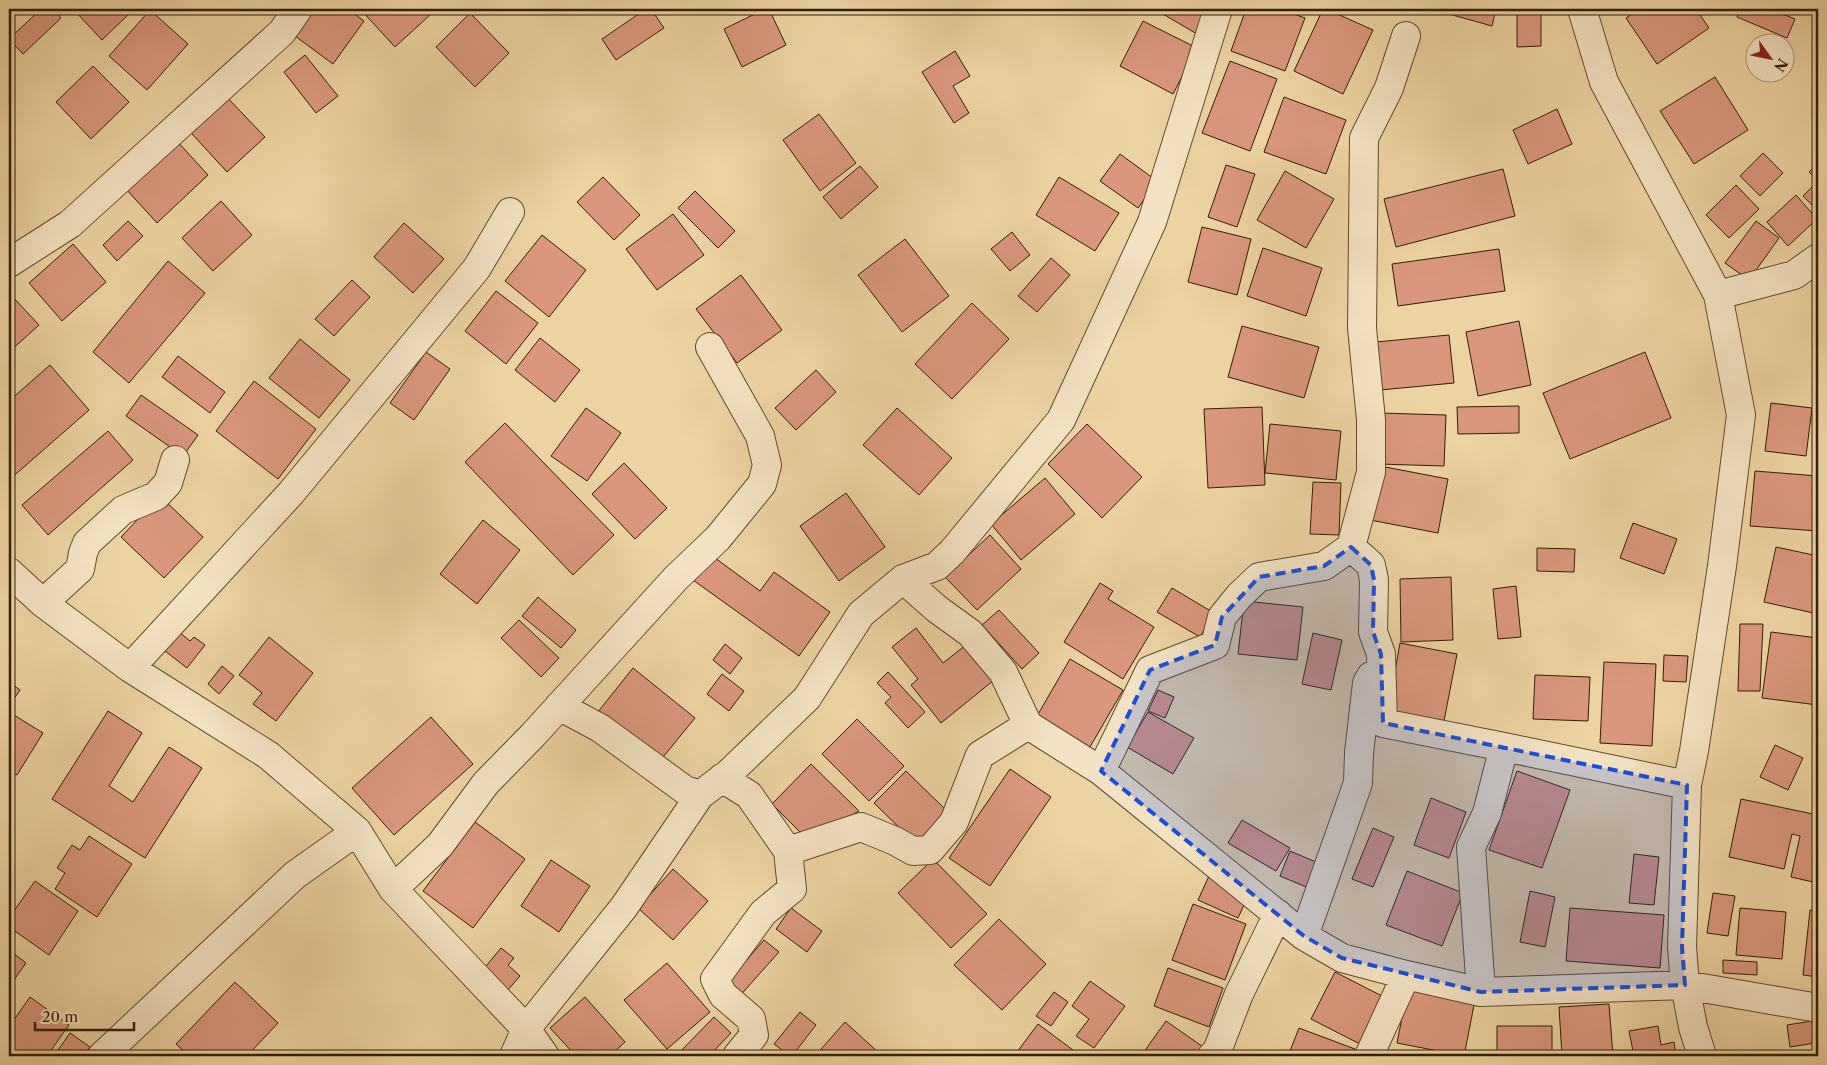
<svg xmlns="http://www.w3.org/2000/svg" width="1827" height="1065" font-family="'Libre Caslon Text',serif">
<rect width="100%" height="100%" fill="#ecd3a3"/>
<filter id="stains"><feTurbulence type="fractalNoise" baseFrequency=".004" numOctaves="4"/><feColorMatrix values="0 0 0 0 .2 0 0 0 0 .09 0 0 0 0 .02 0 0 0 .5 -.17"/></filter>
<radialGradient id="worn" r=".72"><stop offset=".6" stop-color="#630" stop-opacity="0"/><stop offset="1" stop-color="#630" stop-opacity=".3"/></radialGradient>
<path fill="#da977e" stroke="#321f02" d="M41,9H53L61,18L23,54L9,39Z
M73,9H134L102,40Z
M315,9H348L364,21L333,64L295,36Z
M360,9H426L431,14L395,47Z
M646,9H651L664,28L616,60L602,39Z
M765,9H769L786,45L742,67L724,29Z
M1157,9H1212L1197,34L1156,10Z
M1246,9H1280L1305,18L1285,71L1231,51Z
M1323,9H1326L1373,30L1343,94L1294,71Z
M1431,9H1496L1492,26Z
M1517,9H1541V46L1517,47Z
M1640,9H1696L1709,28L1657,64L1626,18Z
M1740,9H1770L1795,19L1787,38L1737,17Z
M150,10L188,44L147,90L109,56Z
M470,13L509,53L475,87L436,47Z
M1143,21L1197,48L1173,94L1120,66Z
M955,51L970,76L953,86L969,113L954,123L922,72Z
M305,55L338,96L316,113L284,72Z
M1230,61L1277,79L1250,151L1202,133Z
M93,66L129,102L91,139L56,102Z
M1715,77L1748,130L1694,164L1660,111Z
M220,90L265,137L227,172L183,124Z
M1284,97L1346,120L1326,174L1264,152Z
M1557,109L1572,144L1528,164L1513,130Z
M819,114L856,163L820,191L783,140Z
M176,140L208,175L157,223L125,188Z
M1763,153L1783,173L1760,196L1740,176Z
M1120,154L1157,181L1138,208L1100,181Z
M1818,163V181L1809,172Z
M1226,165L1255,174L1237,227L1208,217Z
M860,166L878,187L841,219L823,197Z
M1503,169L1515,216L1396,247L1384,199Z
M1285,171L1334,199L1306,248L1257,220Z
M603,177L640,215L614,240L577,202Z
M1059,177L1119,213L1095,251L1036,215Z
M1736,185L1759,209L1729,238L1706,215Z
M1813,186L1818,191V211L1803,196Z
M695,191L735,231L718,248L678,208Z
M1796,195L1817,219L1788,246L1767,222Z
M221,201L252,235L213,271L182,238Z
M673,214L704,255L657,290L626,249Z
M128,221L143,236L117,261L103,245Z
M1756,221L1779,238L1749,280L1725,263Z
M404,223L444,259L413,293L374,257Z
M1202,227L1251,239L1237,295L1188,282Z
M1012,232L1030,255L1010,271L991,249Z
M542,235L586,270L549,317L505,281Z
M905,239L949,296L902,332L858,275Z
M73,244L106,282L62,321L29,283Z
M1263,248L1322,268L1306,316L1247,296Z
M1499,249L1505,291L1398,306L1392,264Z
M1051,258L1070,275L1037,312L1018,296Z
M168,261L205,293L129,383L93,352Z
M741,275L782,330L737,363L696,309Z
M352,280L370,297L334,336L315,319Z
M496,291L538,323L506,364L465,331Z
M10,294L39,325L9,352V296Z
M972,303L1009,339L952,399L915,364Z
M1519,321L1531,385L1478,396L1466,332Z
M1242,326L1319,347L1304,398L1228,377Z
M1449,335L1454,383L1370,391L1366,343Z
M540,338L580,370L555,402L515,370Z
M300,339L350,380L319,418L269,378Z
M426,352L450,369L414,420L390,403Z
M1645,352L1671,418L1570,459L1543,393Z
M178,356L225,392L210,413L162,377Z
M50,365L89,410L9,480V401Z
M816,370L836,392L796,430L775,408Z
M254,381L316,429L278,479L216,431Z
M141,395L198,435L183,456L126,416Z
M1771,403L1812,408L1806,456L1765,451Z
M1519,406V433L1458,434L1457,407Z
M1262,407L1265,485L1208,488L1204,409Z
M586,408L621,433L587,481L551,456Z
M897,408L952,458L919,495L863,445Z
M1380,413L1446,415L1444,466L1378,464Z
M505,423L614,535L573,575L465,462Z
M1087,424L1142,477L1102,518L1048,464Z
M1270,424L1341,431L1336,480L1265,473Z
M108,431L133,460L48,535L22,505Z
M624,463L667,508L635,539L592,494Z
M1380,466L1448,479L1438,533L1370,520Z
M1755,471L1818,476V531L1750,526Z
M1045,478L1075,514L1021,560L991,524Z
M1313,482L1341,483L1339,535L1310,534Z
M846,493L885,547L839,581L800,526Z
M160,496L203,537L164,578L121,537Z
M483,520L520,550L477,604L440,574Z
M1633,523L1677,539L1664,574L1620,558Z
M990,535L1021,569L977,610L945,577Z
M1776,547L1818,556V614L1764,602Z
M1537,548L1575,549L1574,572L1537,571Z
M711,555L760,591L774,572L830,612L799,656L693,580Z
M1451,577L1453,640L1401,642L1400,579Z
M1100,583L1113,591L1108,599L1154,627L1123,679L1064,642Z
M1516,586L1521,637L1498,639L1493,589Z
M1172,588L1214,613L1200,637L1157,612Z
M538,597L576,630L561,648L522,616Z
M1244,601L1303,607L1297,660L1238,654Z
M999,610L1039,653L1022,669L982,625Z
M519,620L559,658L541,677L501,638Z
M1740,624H1763L1760,691H1738Z
M916,628L943,663L971,641L999,676L941,723L911,685L918,679L892,647Z
M179,632L190,641L194,637L205,645L187,668L165,651Z
M1771,632L1818,638V705L1762,698Z
M1313,633L1342,640L1331,690L1302,684Z
M269,637L313,673L276,721L253,704L262,693L239,675Z
M1400,643L1457,654L1443,726L1387,716Z
M725,644L742,658L730,674L713,660Z
M1664,655L1688,656L1686,682L1663,681Z
M1070,659L1123,690L1090,747L1037,716Z
M1604,662L1656,664L1652,746L1600,743Z
M222,666L234,676L219,694L208,684Z
M633,668L695,718L659,762L597,713Z
M888,672L925,712L908,728L885,703L891,697L877,683Z
M722,674L744,691L729,711L707,694Z
M1535,675L1590,677L1588,721L1533,719Z
M9,682L20,690L9,706Z
M1158,690L1174,697L1165,718L1148,711Z
M108,711L142,733L109,786L133,802L169,747L202,768L145,858L52,799Z
M9,712L43,733L17,775L9,770Z
M1148,712L1194,738L1173,774L1127,747Z
M431,717L473,764L394,835L352,788Z
M857,719L904,766L869,801L822,754Z
M1775,745L1803,758L1788,790L1760,777Z
M811,764L859,811L807,839L772,804Z
M1010,769L1051,797L990,886L949,858Z
M906,771L948,812L917,845L874,803Z
M1517,771L1570,790L1542,868L1489,850Z
M1431,798L1466,812L1449,858L1414,845Z
M1741,799L1818,815V858L1813,882L1791,877L1800,836L1792,834L1784,869L1729,857Z
M1242,820L1290,848L1276,871L1228,843Z
M475,822L525,859L473,928L423,891Z
M1373,828L1394,837L1373,887L1352,879Z
M89,836L132,864L97,917L55,889L65,873L57,868L72,845L80,850Z
M1290,851L1316,862L1306,887L1280,876Z
M1634,854L1659,857L1654,905L1629,903Z
M933,859L987,914L951,948L898,893Z
M551,860L590,886L559,932L521,906Z
M673,869L708,901L673,940L638,908Z
M1407,871L1463,893L1442,946L1386,925Z
M1209,876L1249,894L1238,918L1198,900Z
M35,881L78,911L49,955L9,927V918Z
M1530,891L1555,897L1545,947L1520,942Z
M1713,893L1735,896L1728,936L1707,933Z
M1193,904L1246,924L1225,980L1172,960Z
M791,908L822,931L807,952L776,929Z
M1570,908L1664,915L1660,968L1566,961Z
M1740,908L1786,912L1782,959L1736,955Z
M1810,910L1818,911V977L1803,975Z
M999,919L1046,964L1002,1010L954,965Z
M764,940L779,952L737,999L724,986Z
M501,948L514,958L508,965L520,976L507,991L482,971Z
M9,950L26,963L9,987Z
M1723,960L1757,962V975L1723,973Z
M667,963L710,1012L667,1049L624,1000Z
M1168,968L1223,988L1209,1027L1154,1006Z
M1335,972L1384,997L1360,1044L1311,1019Z
M1090,981L1125,1006L1094,1048L1076,1036L1089,1019L1072,1006Z
M235,982L278,1023L247,1056H189L176,1044Z
M1409,982L1476,995L1464,1056L1397,1043Z
M1054,992L1068,1002L1051,1026L1036,1016Z
M30,997L69,1025L47,1056H9V1027Z
M585,997L625,1042L610,1056H576L550,1028Z
M1609,1004L1613,1056H1562L1559,1007Z
M800,1012L816,1025L792,1056H790L774,1044Z
M714,1017L731,1033L709,1056H676Z
M1166,1021L1206,1049L1201,1056H1141Z
M1812,1021L1815,1043L1790,1047L1787,1025Z
M845,1022L879,1053L876,1056H815Z
M1038,1024L1081,1056H1014Z
M1497,1026H1552V1056H1497Z
M1658,1026L1661,1045L1674,1042L1676,1056H1634L1629,1031Z
M1299,1028L1355,1049L1352,1056H1288Z
M70,1033L90,1047L83,1056H67L58,1050Z
M1393,1050L1441,1056H1393Z"/>
<g fill="none" stroke-linecap="round" stroke-linejoin="round">
<defs>
<path id="minor" d="M1582,9L1604,82L1718,295L1741,415L1722,566L1694,751L1687,785L1682,947L1685,985L1693,1027L1702,1056
M9,263L70,224L282,32L298,9
M1718,295L1794,275L1818,258
M1351,547L1371,565L1374,580L1373,632L1381,654L1383,723L1504,747L1487,813L1471,847L1481,992
M9,572L43,603L130,668L268,755L357,831L393,889L526,1029L545,1056
M903,579L937,609L970,633L1003,672L1028,725L1101,771L1304,936L1342,958L1406,975L1481,992L1685,985L1818,1008
M43,603L80,569L83,553L87,543L123,510L156,496L168,483L175,460
M130,668L291,493L477,268L510,212
M559,706L600,728L685,790L700,795
M1504,747L1687,785
M1101,771L1150,670L1215,645L1222,617L1239,596L1259,577L1324,566L1351,547L1371,472V420L1362,328L1364,138L1389,88L1406,36
M722,778L749,795L788,851L792,889L763,913L715,979L723,995L751,1019L754,1035L737,1056
M788,851L861,827L895,841L913,851L930,850L954,822L980,755L1028,725
M393,889L440,845L486,783L533,735L676,578L718,538L762,484L767,465L760,436L710,347
M1304,936L1358,783L1359,753L1367,683L1371,676
M102,1056L295,875L357,831
M514,1056L526,1029L624,907L700,795L728,774L807,698L861,614L903,579L937,566L952,552L1061,420L1152,222L1218,9
M1212,1056L1217,1051L1239,994L1278,914
M1369,1056L1406,975"/>
</defs>
<use href="#minor" stroke="#604c2a" stroke-width="30"/>
<use href="#minor" stroke="#f3e2c3" stroke-width="28"/>
</g>
<path fill="#1d4ed8" fill-opacity="0.2" stroke="#1d4ed8" stroke-width="4" stroke-dasharray="10 6" stroke-linejoin="round" d="M1351,547L1371,565L1374,580L1373,632L1381,654L1383,723L1687,785L1682,947L1685,985L1481,992L1342,958L1304,936L1101,771L1150,670L1215,645L1222,617L1259,577L1324,566Z"/>
<rect width="1827" height="1065" fill="none" stroke="#ecd3a3" stroke-width="30"/>
<rect x="10" y="10" width="1807" height="1045" fill="none" stroke="#321f02" stroke-width="2.5"/>
<rect x="15" y="15" width="1797" height="1035" fill="none" stroke="#321f02"/>
<g transform="translate(1770 58) rotate(123)"><circle r="24" fill="#f3e2c3" stroke="#a69476"/>
<path d="M0-4L9 19L0 12L-9 19Z" fill="#8f2418"/>
<text y="-8" font-size="14" font-weight="bold" text-anchor="middle" fill="#321f02">N</text>
</g>
<path d="M35 1022v8h99v-8" fill="none" stroke="#321f02" stroke-width="2.5"/>
<text x="42" y="1022" font-size="15" fill="#321f02" stroke="#f3e2c3" stroke-width="4" paint-order="stroke">20 m</text>
<rect width="100%" height="100%" filter="url(#stains)"/>
<rect width="100%" height="100%" fill="url(#worn)"/>
</svg>
